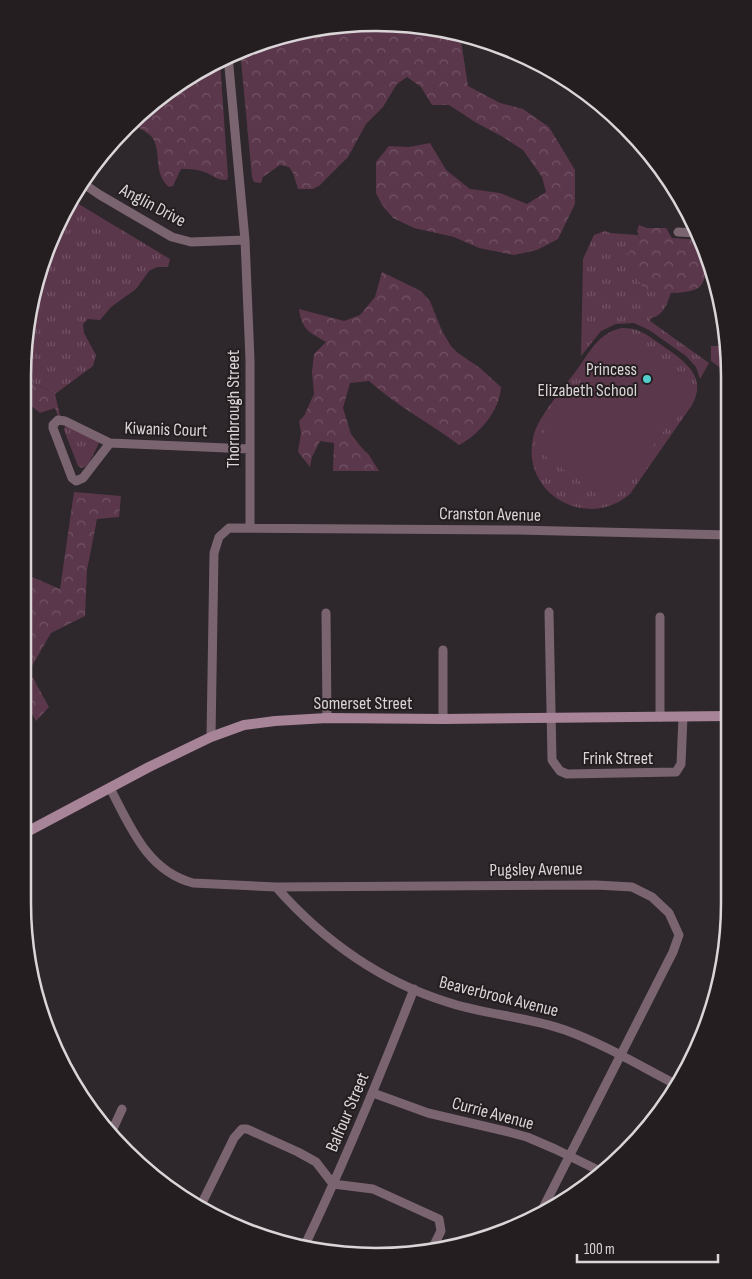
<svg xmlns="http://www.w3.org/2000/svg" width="752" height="1279" font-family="'Sofia Sans Condensed',sans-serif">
<defs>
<pattern id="grass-tufts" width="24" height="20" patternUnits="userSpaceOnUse" patternTransform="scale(1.25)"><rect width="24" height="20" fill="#5b374c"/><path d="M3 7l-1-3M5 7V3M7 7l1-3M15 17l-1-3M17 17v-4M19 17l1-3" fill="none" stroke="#725365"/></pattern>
<pattern id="forest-crowns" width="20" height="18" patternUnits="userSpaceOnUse" patternTransform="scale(1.25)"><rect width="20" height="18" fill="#5b374c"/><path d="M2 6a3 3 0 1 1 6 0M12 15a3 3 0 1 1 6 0" fill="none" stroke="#725365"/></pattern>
</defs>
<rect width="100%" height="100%" fill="#2e272b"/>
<path fill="url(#grass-tufts)" d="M72,200L170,259L168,267H157L149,271L136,289L111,307L100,320L88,319L83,324L84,333L96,355L93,366L55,394L33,383L23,353L41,262Z
M605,231L610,233L638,235L640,239L637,244L666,292H671C668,302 664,316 651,318L650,321L709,363L700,379L696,367L686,356L649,330L634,323L616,324L601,331L581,356L583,259L594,235Z
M622,328C639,327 650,337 663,346C684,361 708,376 692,405L630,494C587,531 521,494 533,438C536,419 564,387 576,371C589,353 599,332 622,328Z
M711,346H727L729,362L723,367H719L711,361Z
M66,426L100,441L89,463L85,467L81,468L78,466L64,430V428Z"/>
<path fill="url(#forest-crowns)" d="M376,23L445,29L460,34L468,86L500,103L523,109L549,127L575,170V204L558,239L537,250L514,255L479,248L454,237L414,228L393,218L382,205L376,193V162L389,146L409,147L430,143L446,170L470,189L500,193L527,204L546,192L542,177L523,150L503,137L475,122L449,105H432L421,87L407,77L397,84L383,107L366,124L348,157L319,186L313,189H298L293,173L289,167L280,165L263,177L261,183L254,182L252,177L240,50L307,29Z
M220,61L228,177L227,180C216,180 216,177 207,173C198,169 190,169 181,169L173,186L169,187C152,173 163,150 151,136C145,130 137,128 131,122L180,82Z
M639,225L647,228H666L672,238L700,240L711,263L713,271L706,274C704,279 703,285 698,288C688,295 657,293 645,291L626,260V256L640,239L637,231Z
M382,272L421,291L430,301L442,331L451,346L458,353L480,368L501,387C500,410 479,435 459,445C430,423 397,406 369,381L350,383L343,408L351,434L361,447L369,455L379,471H333L334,443L320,441L312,457L310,467L298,452L301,433L299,421L304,416L314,394L312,372L314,354L326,342C309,332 302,330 299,309L344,321L360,315L375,297Z
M33,383L55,394L60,416H58L55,408L40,413L24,400L23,387Z
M74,492L121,496L119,517L97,519L87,570L85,616L51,633L29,671L49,707L36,721L23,697V573L60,589Z"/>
<path fill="#5b374c" d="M616,333L694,389L611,504L533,447Z"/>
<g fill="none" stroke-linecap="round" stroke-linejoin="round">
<path stroke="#7a6470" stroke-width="9" d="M228,56L245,240L250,360V527
M81,182L100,195L172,237L191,242L245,240
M678,232L697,233
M110,443L83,478L76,481L72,478L53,428V425L58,420L65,421L110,443L250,449
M549,612L552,760L560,771L567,774L676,772L681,764L683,717
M326,613L327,718
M443,650V719
M660,717V617
M211,737L214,553L219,537L229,528L517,530L729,535
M110,788C130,826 147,871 193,883L276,887L596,885L632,887L652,897L669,913L679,935L673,952L542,1210
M276,887C322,939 380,981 447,1002C485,1015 526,1016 565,1030C604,1044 640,1066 677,1085
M373,1093L428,1113L509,1132L527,1137L555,1149L602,1172
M111,1133L122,1109
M201,1205L234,1138L242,1129H247L298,1152L316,1162L333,1184L373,1189L439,1219L441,1231L433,1247
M305,1245C345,1161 380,1076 414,989"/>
<path stroke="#a78498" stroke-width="10" d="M23,834L149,767L211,737L244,725L275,721L327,718L443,719L729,716"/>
</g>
<circle fill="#53cdcb" stroke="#241e21" stroke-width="2" cx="647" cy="379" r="5"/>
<g text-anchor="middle" stroke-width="4" stroke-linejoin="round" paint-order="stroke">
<g font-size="18" fill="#dad5d7" stroke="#241e21">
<text transform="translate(153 205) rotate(28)" y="6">Anglin Drive</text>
<text transform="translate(233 409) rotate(-90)" y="6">Thornbrough Street</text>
<text transform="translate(166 429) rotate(2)" y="6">Kiwanis Court</text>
<text transform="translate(490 514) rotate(1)" y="6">Cranston Avenue</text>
<text x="363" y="709">Somerset Street</text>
<text x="618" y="764">Frink Street</text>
<text transform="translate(536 869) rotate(-1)" y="6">Pugsley Avenue</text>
<text transform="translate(499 996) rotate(14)" y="6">Beaverbrook Avenue</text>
<text transform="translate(347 1112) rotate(-67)" y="6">Balfour Street</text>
<text transform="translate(493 1113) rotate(15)" y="6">Currie Avenue</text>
</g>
<g font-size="18" fill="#dad5d7" stroke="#241e21" text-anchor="end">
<text x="637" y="375">Princess<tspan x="637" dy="21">Elizabeth School</tspan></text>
</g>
</g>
<path d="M0 0H752V1279H0ZM376 31H376A345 345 0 0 1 721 376V903A345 345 0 0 1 376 1248H376A345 345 0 0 1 31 903V376A345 345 0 0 1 376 31Z" fill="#241e21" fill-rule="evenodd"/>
<path fill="none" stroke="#dad5d7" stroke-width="2.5" d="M376 31H376A345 345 0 0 1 721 376V903A345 345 0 0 1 376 1248H376A345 345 0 0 1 31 903V376A345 345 0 0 1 376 31Z"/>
<path d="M577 1254v8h141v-8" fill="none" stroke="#dad5d7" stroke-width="2.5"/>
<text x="584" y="1254" font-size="15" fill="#dad5d7" stroke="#241e21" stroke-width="4" paint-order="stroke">100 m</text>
</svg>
